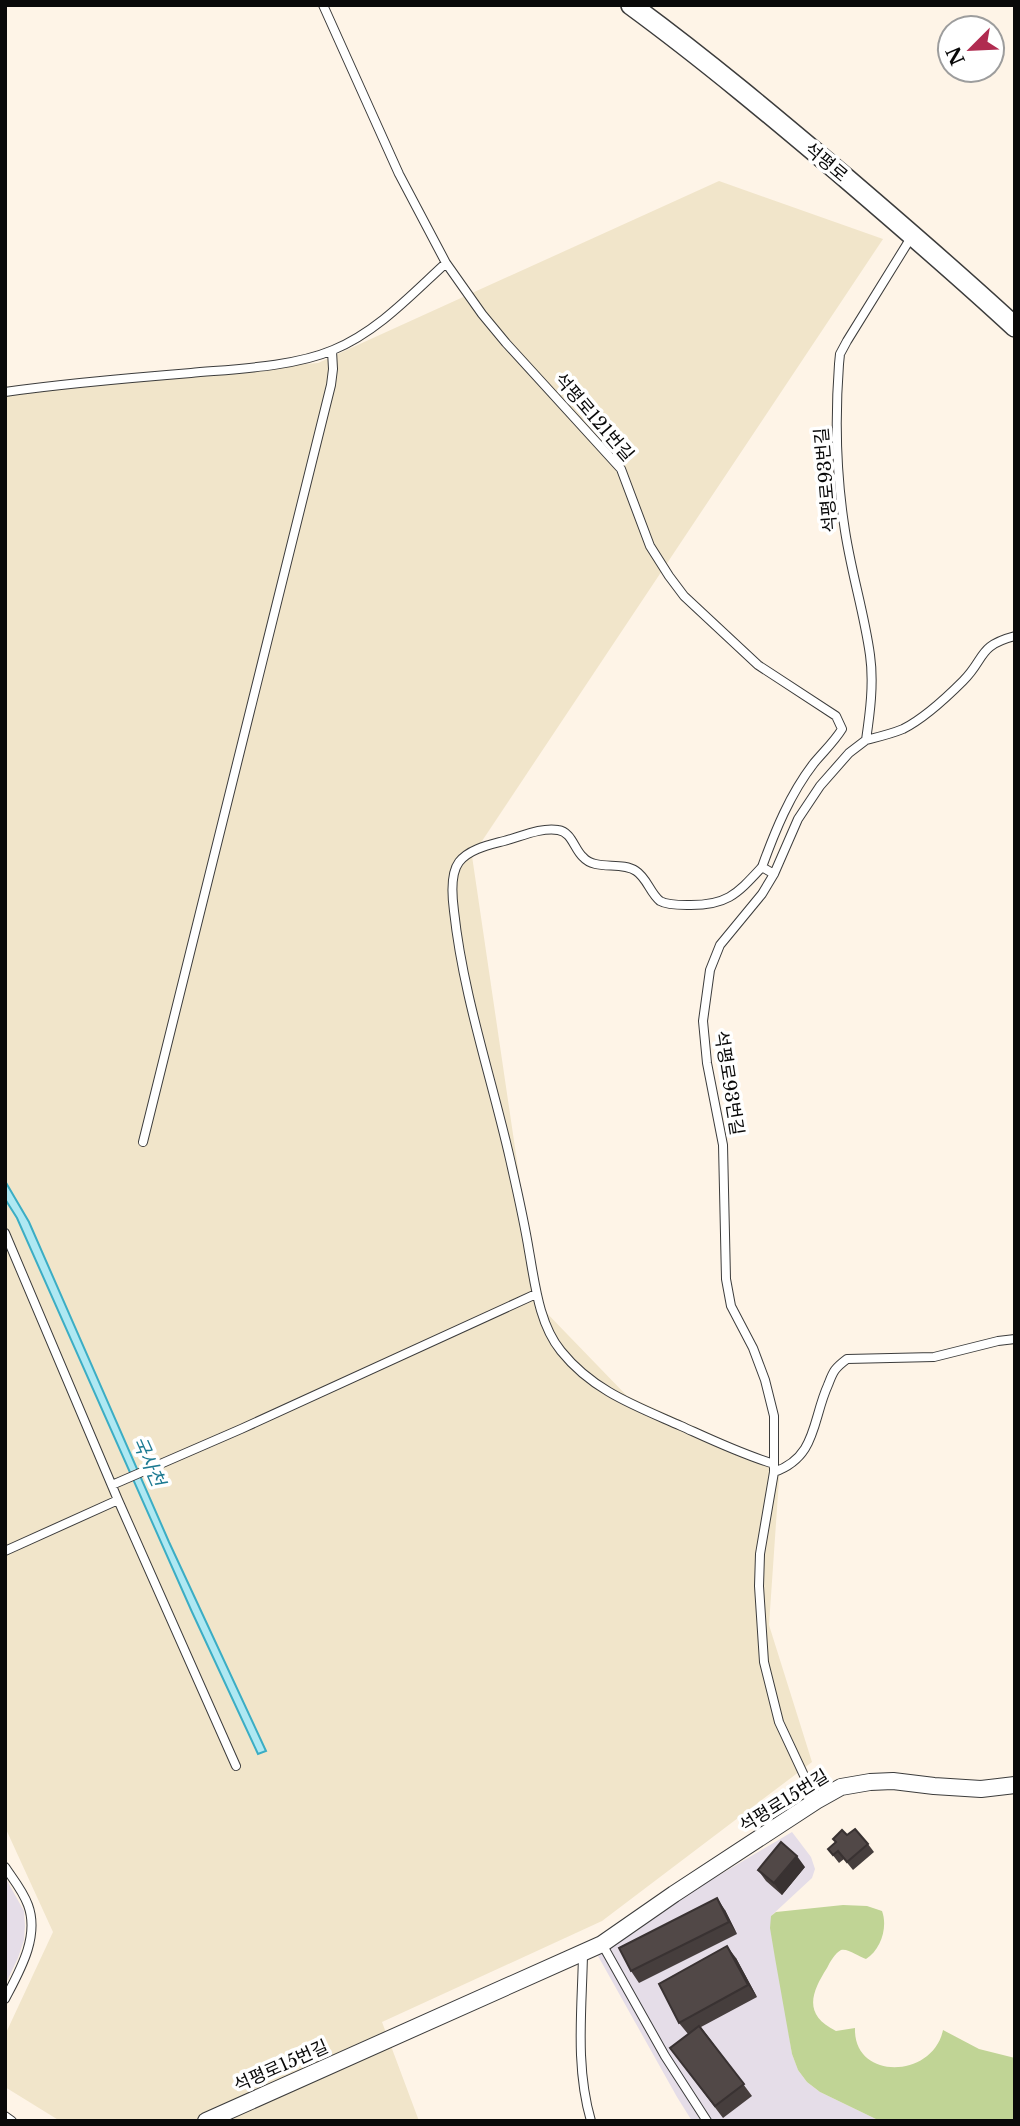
<svg xmlns="http://www.w3.org/2000/svg" width="1020" height="2126" font-family="'Libre Baskerville','Noto Sans KR',serif">
<rect width="100%" height="100%" fill="#fef4e7"/>
<path fill="#e5dde8" d="M792,1832L811,1857L815,1869L812,1878L771,1916L792,2054L798,2070L807,2082L820,2092L880,2121H692L677,2097L598,1956L635,1932L689,1893Z
M5,1877L24,1911L25,1926L24,1940L18,1958L5,1985Z"/>
<path fill="#f1e5ca" d="M719,181L883,239L472,856L538,1304L627,1396L780,1465L769,1625L812,1762L602,1921L382,2022L419,2121H60L5,2087V2035L53,1932L5,1827V388H18L318,363Z"/>
<path fill="#c0d495" d="M843,1905L867,1906L882,1911C888,1927 881,1950 866,1959C859,1957 848,1948 841,1950C835,1953 830,1962 827,1968C811,1993 803,2015 836,2031L855,2028C853,2081 933,2079 943,2030L979,2049L1015,2058V2121H880L820,2092L807,2082L798,2070L792,2054L775,1958L770,1928L771,1916L776,1912Z"/>
<path fill="#afe8f2" stroke="#3badc4" stroke-width="2" d="M5,1181L29,1222L169,1542L266,1751L258,1754L192,1612L17,1218L5,1199Z"/>
<g fill="none" stroke-linecap="round" stroke-linejoin="round">
<defs>
<path id="service" d="M323,5L399,174L446,263L482,314L506,343L621,469L650,546L669,576L684,596L758,665L836,716L842,729C834,742 823,752 814,763C790,794 775,831 762,867L774,874
M5,392C67,383 129,378 191,373C234,369 293,367 333,350C377,332 411,295 446,263
M866,740C878,737 891,734 903,729C925,718 946,698 963,681C986,658 977,646 1015,636
M762,867C737,894 727,906 687,905C679,905 667,905 660,901C650,893 647,878 636,871C621,861 595,871 583,857C574,849 572,832 558,830C541,827 520,837 504,841C489,845 469,849 459,862C450,874 452,896 454,911C463,995 491,1076 510,1159C517,1190 524,1220 529,1251C535,1284 539,1324 561,1351C593,1391 636,1406 681,1426C712,1440 741,1454 774,1464
M143,1142L331,385L333,369L332,351
M5,1233L118,1500L236,1766
M774,1472C817,1457 812,1420 828,1385C830,1380 832,1374 835,1370C838,1366 843,1362 847,1359L934,1357L998,1341L1015,1339
M112,1485L241,1429L536,1294
M5,1551L118,1500
M816,1801L779,1722L764,1662L759,1586L760,1554L774,1472V1416L765,1380L753,1348L731,1306L726,1279L723,1145L707,1063L703,1021L710,970L720,945L762,894L774,874L798,819L820,786L849,753L866,740C870,713 874,683 870,655C864,611 850,569 844,524C836,471 835,418 839,364L840,354L847,341L912,236
M5,1867C13,1879 23,1891 28,1905C40,1937 19,1972 5,1999
M602,1944L665,2056L707,2121
M583,1954C582,2010 575,2066 591,2121
M5,2116L12,2121"/>
<path id="minor" d="M206,2121L602,1944L674,1894L816,1801L841,1787L870,1782L893,1781L934,1786L981,1789L1015,1785"/>
<path id="tertiary" d="M631,5C706,60 776,119 847,179C903,227 960,276 1015,327"/>
</defs>
<use href="#service" stroke="#3c3c3c" stroke-width="10"/>
<use href="#minor" stroke="#3c3c3c" stroke-width="18"/>
<use href="#tertiary" stroke="#3c3c3c" stroke-width="22"/>
<use href="#service" stroke="#fff" stroke-width="8"/>
<use href="#minor" stroke="#fff" stroke-width="16"/>
<use href="#tertiary" stroke="#fff" stroke-width="19"/>
</g>
<path fill="#463e3d" d="M847,1835L868,1844L874,1852L853,1870L844,1859L839,1863L828,1849L836,1843L833,1839Z
M805,1867L782,1895L766,1881L758,1870Z
M725,1910L737,1934L639,1983L631,1971Z
M736,1958L757,1997L701,2027L752,2096L723,2118L670,2048L688,2034L679,2023Z"/>
<path fill="#393232" d="M797,1856L805,1867L782,1895L774,1883Z
M717,1898L725,1910L737,1934L729,1922Z
M727,1946L736,1958L757,1997L748,1985Z"/>
<path fill="#514847" stroke="#393232" stroke-width="2" d="M855,1829L868,1844L847,1862L838,1851L833,1855L828,1849L836,1842L833,1839L842,1830L847,1835Z
M781,1842L797,1856L774,1883L758,1870Z
M717,1898L729,1922L631,1971L619,1948Z
M727,1946L748,1985L679,2023L659,1984Z
M699,2026L744,2084L715,2106L670,2048Z"/>
<g text-anchor="middle" stroke-width="7" stroke-linejoin="round" paint-order="stroke">
<g font-size="18" fill="#090909" stroke="#fff">
<text transform="translate(826 162) rotate(40)" y="6">석평로</text>
<text transform="translate(594 417) rotate(49)" y="6">석평로121번길</text>
<text transform="translate(826 480) rotate(-95)" y="6">석평로93번길</text>
<text transform="translate(729 1083) rotate(81)" y="6">석평로93번길</text>
<text transform="translate(784 1801) rotate(-32)" y="6">석평로15번길</text>
<text transform="translate(281 2066) rotate(-24)" y="6">석평로15번길</text>
</g>
<g font-size="19" font-style="italic" fill="#1c7a92" stroke="#fff">
<text transform="translate(149 1461) rotate(66)" y="7">국사천</text>
</g>
</g>
<rect width="1020" height="2126" fill="none" stroke="#090909" stroke-width="14"/>
<g transform="translate(971 49) rotate(246)"><circle r="33" fill="#ffffff" stroke="#9d9d9d" stroke-width="2"/>
<path d="M0-5L12 26L0 18L-12 26Z" fill="#b02b50"/>
<text y="-10" font-size="19" font-weight="bold" text-anchor="middle" fill="#090909">N</text>
</g>
</svg>
